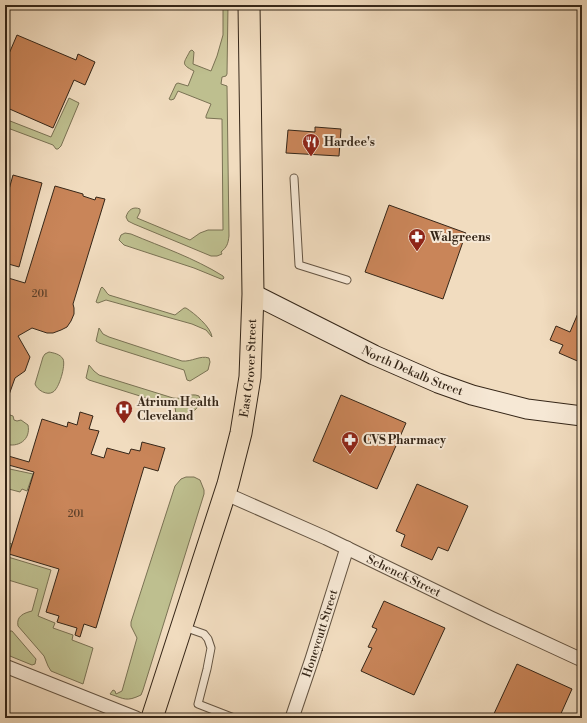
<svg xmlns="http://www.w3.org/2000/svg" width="587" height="723" font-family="'Libre Bodoni',serif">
<rect width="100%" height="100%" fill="#f1dcbf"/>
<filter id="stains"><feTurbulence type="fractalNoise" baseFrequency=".005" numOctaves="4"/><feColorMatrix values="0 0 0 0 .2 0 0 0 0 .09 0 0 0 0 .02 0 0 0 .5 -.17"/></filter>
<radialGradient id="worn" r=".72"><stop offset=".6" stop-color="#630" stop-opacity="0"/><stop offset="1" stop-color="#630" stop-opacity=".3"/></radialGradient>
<path fill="#bebf8f" stroke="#7a7254" d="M223,5H228L227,74L226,76L222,77L221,84L227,86L229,236C228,244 227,247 221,252L222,254L217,256H211L134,224L128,221L126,217C128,210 133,206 140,209V212L137,218L190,240L200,233L208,230H223L222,119L206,118V116L211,104L178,91L174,99L171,100L169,99L170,97L176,84L178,83L188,86L194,71C180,64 184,63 190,51L192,50L194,52L193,64L211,71L217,56L223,35Z
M69,98L79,103L61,146L58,149H56L53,145L5,127V119L51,137Z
M125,233L131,234C162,247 194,258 223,276L224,278L223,279H221L194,268L124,245L119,240L121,235Z
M102,287C105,289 106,293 109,295L175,315L184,308H186C194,313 211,327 212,337L206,330L192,324L106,300L98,303L96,302L101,288Z
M99,328L103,334L109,337L182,361C192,362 200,355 209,358L210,362L208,370L190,381L187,380L184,370L99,343L96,341Z
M49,352C54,353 60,354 63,359C66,365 59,389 53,392C47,396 37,390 35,384L43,357L45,354Z
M89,365L94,371L99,375L173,398C182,400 190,392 199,396C204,408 189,414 180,419L177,418L176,414L175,407L89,380L86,378Z
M7,414L13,416L14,420L17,421L21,420L28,425C31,440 18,448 5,444V415Z
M5,468L33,474L27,491L22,489L20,492L5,488Z
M186,477H194L200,480L204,490V494L143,690L141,695C126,702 125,699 110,694L113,690L115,691L116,694L122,691L137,638L131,626V622L175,486L181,479Z
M5,542L12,544L8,557L51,570L38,616L55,623L53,628L73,635L72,640L93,648L83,684L51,671L48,666L44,656L18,626C16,616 24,613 32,611L38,589L5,579Z
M9,631H12L36,659L35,664L32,665L5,654V632Z"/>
<path fill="#c98559" stroke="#352618" d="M17,35L76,60L78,54L95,62L85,85L74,80L53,128L5,107V63Z
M315,127L341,129L339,156L286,153L288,130L315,132Z
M13,175L42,183L19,267L5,263V204Z
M55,186L83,194V196L95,200L96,197L105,199L73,304L74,308V314L71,321L67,327L61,330L53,333H47L32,328L18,336L30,357L25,371L15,378L5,406V277L25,283Z
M389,205L466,233L443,299L365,272Z
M582,304V363L559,353L563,345L550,340L556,326L570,332Z
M341,395L406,423L377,489L313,461Z
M80,412L93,416L89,429L99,431L91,454L104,458L107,448L129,454L131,449L140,451L142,442L165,448L158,471L144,467L96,628L84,624L80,637L75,635L77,628L57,622L59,616L46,612L59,569L9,554L34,472L5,464V455L29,462L42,419L67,427L68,422L77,425Z
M417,484L468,506L448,551L438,547L432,560L401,546L405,535L396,531Z
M384,601L445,628L414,695L361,671L372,648L368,647L377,629L372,627Z
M517,664L572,689L559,718H492Z"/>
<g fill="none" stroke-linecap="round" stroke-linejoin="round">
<defs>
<path id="lane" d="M294,178L299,265L347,280
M184,627L204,634L208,639L211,648L207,669L198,704L234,718"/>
<g id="street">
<path id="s1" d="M224,493L326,538L491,618L582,660"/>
<path d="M5,666L136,718"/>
<path id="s2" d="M292,718L312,659L347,548"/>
</g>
<g id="secondary">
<path id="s3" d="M253,294L374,355L438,383L472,395L527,409L582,416"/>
</g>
<g id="primary">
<path id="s4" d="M152,718L228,484L241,433L250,377L253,294L249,5"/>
</g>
</defs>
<use href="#lane" stroke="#645442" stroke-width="9"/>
<use href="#street" stroke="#645442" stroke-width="15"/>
<use href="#secondary" stroke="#352618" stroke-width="21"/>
<use href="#primary" stroke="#352618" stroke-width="23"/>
<use href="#lane" stroke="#f6e8d5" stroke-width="7"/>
<use href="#street" stroke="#f6e8d5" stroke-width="13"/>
<use href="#secondary" stroke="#f6e8d5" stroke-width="19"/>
<use href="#primary" stroke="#f1dcbf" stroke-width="21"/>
</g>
<defs>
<symbol id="restaurant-pin" viewBox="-11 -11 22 30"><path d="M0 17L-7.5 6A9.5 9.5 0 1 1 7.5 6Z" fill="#8f2418" stroke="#f6e8d5"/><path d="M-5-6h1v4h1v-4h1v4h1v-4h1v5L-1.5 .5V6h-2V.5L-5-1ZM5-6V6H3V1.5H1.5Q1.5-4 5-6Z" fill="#fff"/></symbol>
<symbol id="pharmacy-pin" viewBox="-11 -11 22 30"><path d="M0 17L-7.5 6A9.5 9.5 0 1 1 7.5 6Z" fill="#8f2418" stroke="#f6e8d5"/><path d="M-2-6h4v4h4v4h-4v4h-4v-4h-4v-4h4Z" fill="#fff"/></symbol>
<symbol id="hospital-pin" viewBox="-11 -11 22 30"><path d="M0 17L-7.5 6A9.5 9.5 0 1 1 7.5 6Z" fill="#8f2418" stroke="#f6e8d5"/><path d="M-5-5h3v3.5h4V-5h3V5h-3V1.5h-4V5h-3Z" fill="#fff"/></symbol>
</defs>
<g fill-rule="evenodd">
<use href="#restaurant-pin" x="301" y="132" width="20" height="27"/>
<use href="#pharmacy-pin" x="407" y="227" width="20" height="27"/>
<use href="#hospital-pin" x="114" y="399" width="20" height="27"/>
<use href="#pharmacy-pin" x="340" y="430" width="20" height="27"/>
</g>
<g text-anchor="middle" stroke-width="4" stroke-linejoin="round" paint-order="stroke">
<g font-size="10" fill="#5a3e28">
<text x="40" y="297">201</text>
<text x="76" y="517">201</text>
</g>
<g font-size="12" font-weight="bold" fill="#352618" stroke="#f6e8d5" text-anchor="start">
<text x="324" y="146">Hardee's</text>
<text x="430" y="241">Walgreens</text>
<text x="137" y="406">Atrium Health<tspan x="137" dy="14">Cleveland</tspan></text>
<text x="363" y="444">CVS Pharmacy</text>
</g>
<g font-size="12" fill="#352618" stroke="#f6e8d5">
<text dy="4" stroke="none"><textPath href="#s4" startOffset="364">East Grover Street</textPath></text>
<text dy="4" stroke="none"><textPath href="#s3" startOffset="177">North Dekalb Street</textPath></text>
<text dy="4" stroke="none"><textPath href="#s1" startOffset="198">Schenck Street</textPath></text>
<text dy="4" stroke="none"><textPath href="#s2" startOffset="89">Honeycutt Street</textPath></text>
</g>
</g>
<rect width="587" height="723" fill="none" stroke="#f1dcbf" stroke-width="20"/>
<rect x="6" y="6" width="575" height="711" fill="none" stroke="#352618" stroke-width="2"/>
<rect x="10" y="10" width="567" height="703" fill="none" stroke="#352618"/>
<rect width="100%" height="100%" filter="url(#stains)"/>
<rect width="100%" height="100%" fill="url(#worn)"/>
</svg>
